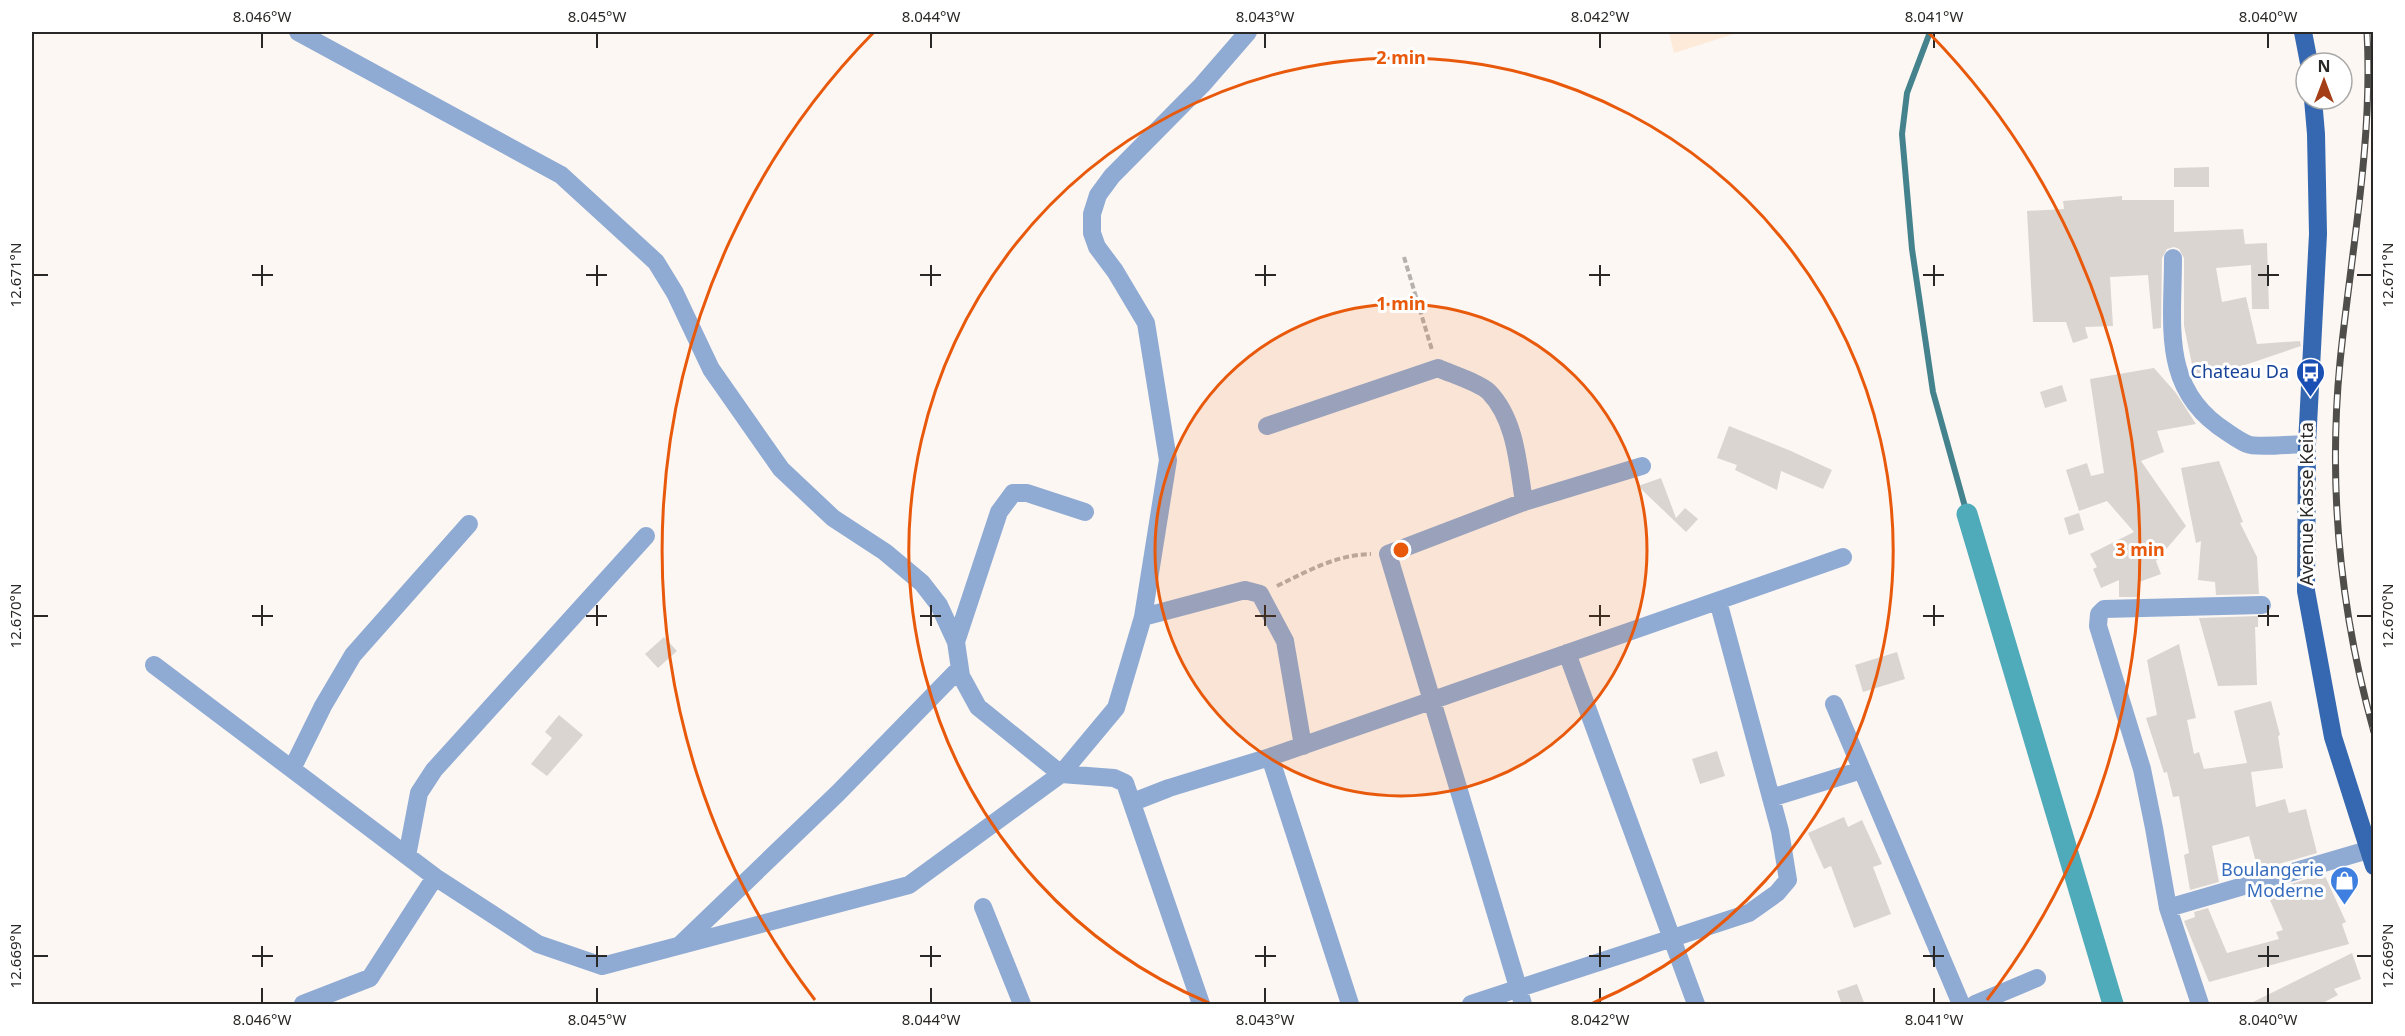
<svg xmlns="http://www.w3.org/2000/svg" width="2405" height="1036" font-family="'Noto Sans',sans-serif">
<rect width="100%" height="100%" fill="#fcf7f2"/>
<path fill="#fdead9" d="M1669,32H1740L1674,53Z"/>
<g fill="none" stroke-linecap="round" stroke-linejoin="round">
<path stroke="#44838d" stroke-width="6" d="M1930,32L1907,93L1902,134L1912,249L1933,392L1967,514"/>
<path stroke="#4faab9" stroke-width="21" d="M1967,514L2113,1004"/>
</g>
<path fill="#dad5d0" d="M2209,167V187H2174V168Z
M2122,196V200H2174V232L2243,229L2245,244L2267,243L2269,309H2252L2251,265L2216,268L2222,302L2246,297L2257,344L2300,341L2301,346L2236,368L2194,374L2184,326V258L2179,249L2174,247L2167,249L2162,258L2161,328L2153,329L2148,275L2110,277L2113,326L2085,327L2088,338L2073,343L2066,322H2033L2027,211L2064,209L2063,201Z
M2154,368L2176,393L2196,424L2157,431L2164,452L2141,461L2186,526L2156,561L2161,574L2139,582V597H2119V580L2101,588L2093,569L2097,567L2090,554L2134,532L2107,501L2079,511L2066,470L2087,463L2091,476L2104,473L2090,379Z
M2062,385L2067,401L2045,408L2040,392Z
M1729,426L1791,451L1832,470L1823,489L1781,471L1777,490L1735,470L1737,465L1717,458Z
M2219,461L2243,522L2240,523L2257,557L2259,594L2216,595L2215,582L2198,580L2201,541L2196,543L2181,468Z
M1661,478L1676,518L1685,508L1698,519L1686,532L1638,486Z
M2079,513L2084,530L2069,535L2064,518Z
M2258,616V627H2255L2257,685L2218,686L2199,618Z
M664,637L677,651L658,668L645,654Z
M2179,644L2196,718L2187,720L2194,754L2199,752L2204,769L2247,763L2234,711L2271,701L2280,735L2278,736L2283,768L2251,772L2256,807L2285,799L2289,813L2306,809L2317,853L2258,870L2249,836L2212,846L2219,882L2190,890L2184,855L2189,853L2179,796L2173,797L2167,772L2164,773L2146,718L2157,715L2147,660Z
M1897,652L1905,679L1863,692L1855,665Z
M559,715L583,735L547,776L531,764L552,738L545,732Z
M1717,751L1725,776L1700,784L1692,759Z
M1844,817L1848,827L1862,820L1882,864L1873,867L1891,914L1854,928L1831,866L1824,869L1808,833Z
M2324,874L2346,922L2342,924L2349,944L2209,982L2184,921L2195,917L2194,912L2208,908L2227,953L2279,939L2276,932L2283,930L2266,891Z
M2352,953L2361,979L2334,989L2338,995L2319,1005H2247Z
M1857,984L1865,1005H1842L1837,991Z"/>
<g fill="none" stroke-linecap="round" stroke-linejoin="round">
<path stroke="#b5b1ad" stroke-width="4" stroke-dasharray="6 3" stroke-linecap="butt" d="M1404,257L1432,350
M1277,586C1308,571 1335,555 1371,554"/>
<path stroke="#8fabd4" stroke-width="18" d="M298,32L561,175L656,262L675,293L711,369L781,469L833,518L885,552L922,583L939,605L956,642L961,676L978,707L1061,774L1114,778L1125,783L1201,1004
M2173,258C2173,326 2160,390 2227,432C2233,436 2240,441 2247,444C2256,448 2294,444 2307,444
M1267,426L1438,368C1451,374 1480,383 1489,392C1516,420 1518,465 1524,502
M1143,617L1245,590L1260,594L1285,641L1303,746
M956,642L999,512L1013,493H1027L1085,512
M1567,653L1696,1004
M154,665L435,877L538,944L602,966L909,885L1061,774L1116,708L1143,617L1168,460L1146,323L1115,271L1097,247L1092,233V214L1098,195L1112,176L1202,85L1248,32
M1834,704L1961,1004
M1270,757L1350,1004
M292,769L323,706L353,655L469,524
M1771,798L1862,770
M1133,802L1169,788L1270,757L1843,557
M407,856L419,793L434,770L646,536
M983,907L1022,1004
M2168,908L2368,850
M681,944L838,793L960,668
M303,1004L370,978L435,877
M1471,1004L1749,913L1777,893L1788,880L1780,831L1718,601
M1523,1004L1388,554L1524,502L1642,466
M1975,1004L2037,978
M2200,1004L2168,908L2154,828L2142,769L2098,626L2099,614L2104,609L2262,605"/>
<path stroke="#3568b0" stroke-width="18" d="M2303,32L2309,63
M2313,99L2316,134L2318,234L2307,444L2306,591L2333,737L2374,866"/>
<defs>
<path id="rail" d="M2367,32C2373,143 2351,252 2340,362C2328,487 2340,611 2374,732"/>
</defs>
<use href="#rail" stroke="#504e4b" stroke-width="7"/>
<use href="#rail" stroke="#fff" stroke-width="4.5" stroke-dasharray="14" stroke-linecap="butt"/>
</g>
<path fill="none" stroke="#2a2826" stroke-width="2" d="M262,33V48M597,33V48M931,33V48M1265,33V48M1600,33V48M1934,33V48M2268,33V48M262,265V286M597,265V286M931,265V286M1265,265V286M1600,265V286M1934,265V286M2268,265V286M33,275H48M252,275H273M586,275H607M920,275H941M1255,275H1276M1589,275H1610M1923,275H1944M2258,275H2279M2357,275H2372M262,605V626M597,605V626M931,605V626M1265,605V626M1600,605V626M1934,605V626M2268,605V626M33,616H48M252,616H273M586,616H607M920,616H941M1255,616H1276M1589,616H1610M1923,616H1944M2258,616H2279M2357,616H2372M262,946V967M597,946V967M931,946V967M1265,946V967M1600,946V967M1934,946V967M2268,946V967M33,956H48M252,956H273M586,956H607M920,956H941M1255,956H1276M1589,956H1610M1923,956H1944M2258,956H2279M2357,956H2372M262,988V1003M597,988V1003M931,988V1003M1265,988V1003M1600,988V1003M1934,988V1003M2268,988V1003"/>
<circle cx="1401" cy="550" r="246" fill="#e8590c" fill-opacity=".12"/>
<g fill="none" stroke="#e8590c" stroke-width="3">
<circle cx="1401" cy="550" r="246"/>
<path d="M1209 1003A492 492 0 1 1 1593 1003"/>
<path d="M815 1000A739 739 0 0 1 874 32M1928 32A739 739 0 0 1 1987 1000"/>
</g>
<defs>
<symbol id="bus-pin" viewBox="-11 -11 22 30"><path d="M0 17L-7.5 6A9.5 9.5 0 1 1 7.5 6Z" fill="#1a4fb4" stroke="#fff"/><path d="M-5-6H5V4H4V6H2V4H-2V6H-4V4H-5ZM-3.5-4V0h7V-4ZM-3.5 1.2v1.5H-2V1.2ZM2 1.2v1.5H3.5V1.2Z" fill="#fff"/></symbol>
<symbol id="shop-pin" viewBox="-11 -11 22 30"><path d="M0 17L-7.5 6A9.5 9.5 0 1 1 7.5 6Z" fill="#3f7fe0" stroke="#fff"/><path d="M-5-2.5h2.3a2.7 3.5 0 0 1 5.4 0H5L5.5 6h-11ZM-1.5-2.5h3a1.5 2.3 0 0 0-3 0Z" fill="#fff"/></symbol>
</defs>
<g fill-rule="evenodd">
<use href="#bus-pin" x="2294" y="356" width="33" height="45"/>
<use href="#shop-pin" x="2328" y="864" width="33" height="45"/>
</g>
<g text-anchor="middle" stroke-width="6" stroke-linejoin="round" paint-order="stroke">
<g font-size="18" fill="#164399" stroke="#fff" text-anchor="end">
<text x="2289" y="378">Chateau Da</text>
</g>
<g font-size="18" fill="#2a2826" stroke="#fff">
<text transform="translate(2307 504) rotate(-90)" y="6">Avenue Kasse Keita</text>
</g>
<g font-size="18" fill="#366cbe" stroke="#fff" text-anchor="end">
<text x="2324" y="876">Boulangerie<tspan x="2324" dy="21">Moderne</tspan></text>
</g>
</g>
<circle cx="1401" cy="550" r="9" fill="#e8590c" stroke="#fff" stroke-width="3"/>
<g font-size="18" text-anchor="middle" font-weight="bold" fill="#e8590c" stroke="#fff" stroke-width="6" stroke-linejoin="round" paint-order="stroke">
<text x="1401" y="64">2 min</text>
<text x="1401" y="310">1 min</text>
<text x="2140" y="556">3 min</text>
</g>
<rect width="2405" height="1036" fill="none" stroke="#ffffff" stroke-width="66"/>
<g transform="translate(2324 81)"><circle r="28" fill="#ffffff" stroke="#aaa9a8" stroke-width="1.5"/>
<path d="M0-4.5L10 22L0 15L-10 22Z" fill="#a43e16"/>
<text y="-9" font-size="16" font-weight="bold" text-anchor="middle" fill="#2a2826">N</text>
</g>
<rect x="33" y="33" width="2339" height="970" fill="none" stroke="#2a2826" stroke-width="2"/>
<g font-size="15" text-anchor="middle" fill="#2a2826">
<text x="262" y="22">8.046°W</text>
<text x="597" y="22">8.045°W</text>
<text x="931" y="22">8.044°W</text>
<text x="1265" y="22">8.043°W</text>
<text x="1600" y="22">8.042°W</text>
<text x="1934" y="22">8.041°W</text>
<text x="2268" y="22">8.040°W</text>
<text transform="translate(16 275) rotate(-90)" y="5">12.671°N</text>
<text transform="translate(2388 275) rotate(-90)" y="5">12.671°N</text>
<text transform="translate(16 616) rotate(-90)" y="5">12.670°N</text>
<text transform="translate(2388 616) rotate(-90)" y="5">12.670°N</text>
<text transform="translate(16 956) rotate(-90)" y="5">12.669°N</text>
<text transform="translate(2388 956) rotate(-90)" y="5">12.669°N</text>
<text x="262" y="1025">8.046°W</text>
<text x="597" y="1025">8.045°W</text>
<text x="931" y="1025">8.044°W</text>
<text x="1265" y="1025">8.043°W</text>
<text x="1600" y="1025">8.042°W</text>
<text x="1934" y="1025">8.041°W</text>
<text x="2268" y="1025">8.040°W</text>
</g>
</svg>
